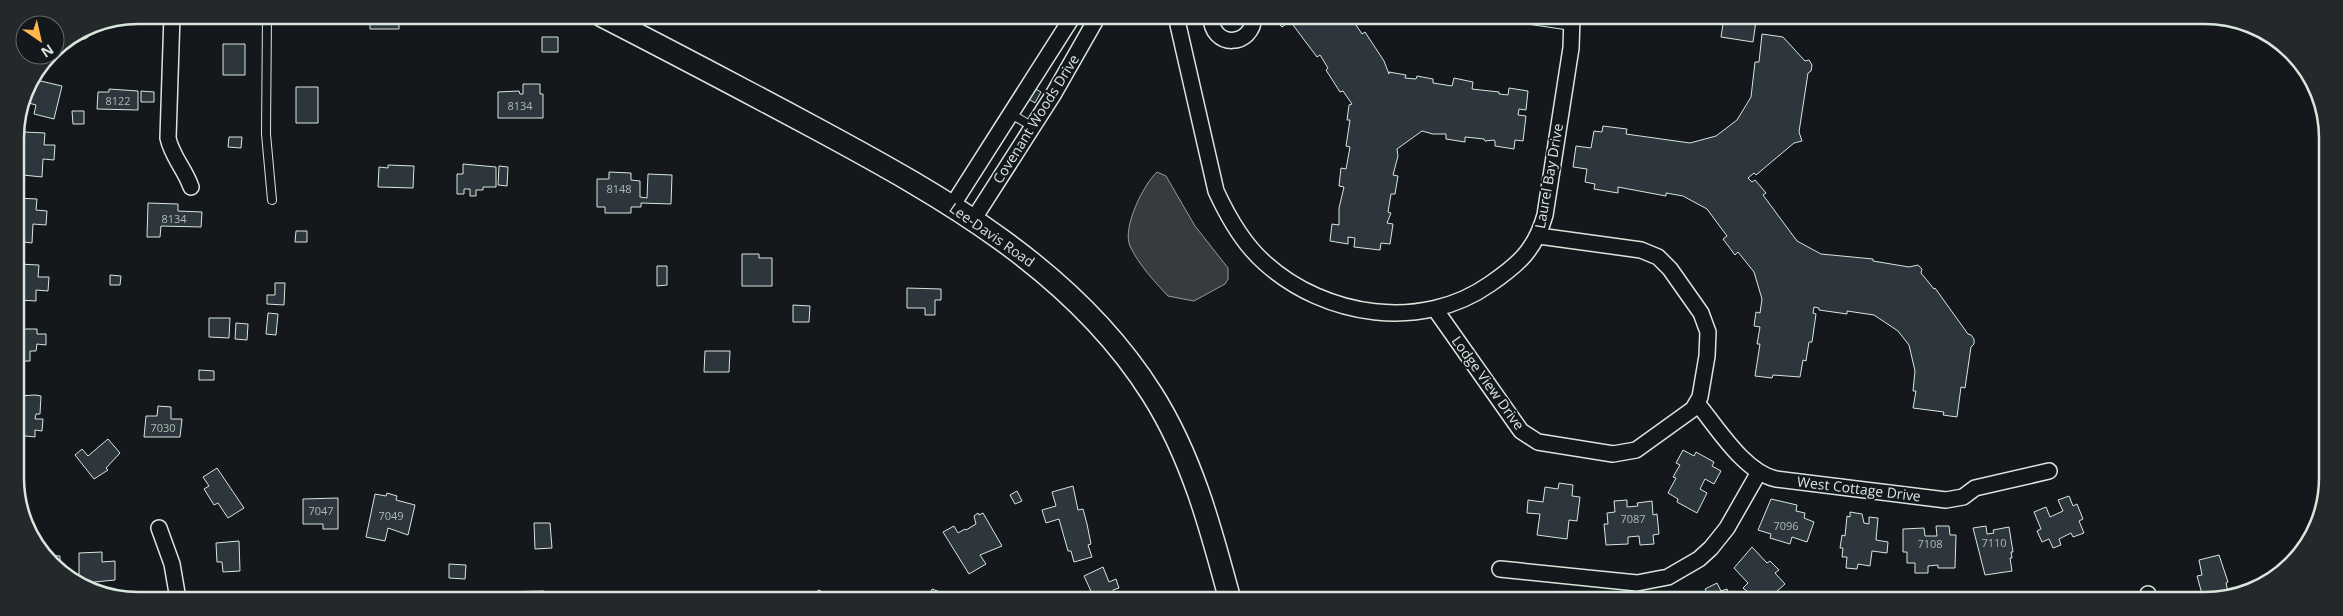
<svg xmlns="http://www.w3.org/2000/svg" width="2343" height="616" font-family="'Open Sans',sans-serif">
<rect width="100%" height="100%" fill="#14181c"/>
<path fill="#363b3e" stroke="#939e99" d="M1157,172L1166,176L1195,226L1228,268V279L1225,284L1194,301L1168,296C1155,282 1138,264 1130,246C1122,228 1143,185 1157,172Z"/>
<path fill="#2c363c" stroke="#d8e6dc" d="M370,15H399V29H370Z
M1272,16H1350L1362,34L1365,32L1384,61L1389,74V72L1406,75L1405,78L1416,79L1417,76L1433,79V83L1452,86L1454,78L1473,82L1472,89L1499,92V94L1508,95L1509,88L1528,91L1526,110L1519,109L1518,115L1526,116L1523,141L1515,140L1514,149L1495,146V141L1494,140L1485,141L1484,139L1465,137V142L1446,139V134H1433L1422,131L1397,149L1398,156L1393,175L1398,176L1395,194H1391L1388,212L1391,213L1387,223L1393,224L1390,244L1381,243L1380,250L1354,247L1355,238L1348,237V244L1330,241L1332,224L1339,225V208L1344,187L1339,186L1341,168L1346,169L1350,147L1346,146L1350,120H1347L1349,105L1352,104L1343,91L1340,92L1326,70L1328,68L1320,55L1317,57L1290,21L1282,27Z
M1724,17L1756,21L1753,42L1721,37Z
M1762,34L1783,37L1805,61L1809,60L1812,65L1811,71L1808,73L1799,132L1802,141L1794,143L1756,175L1754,173L1748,178L1752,182L1755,180L1766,193L1763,195L1797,241L1821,254L1873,259V261L1909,267L1918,265L1922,269L1921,273L1934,289L1935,288L1968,334L1971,335L1974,339V344L1971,347L1965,388L1961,387L1957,417L1943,415L1944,412L1913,408L1916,391H1913L1915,371L1909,345L1898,331L1874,315L1847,311V314L1819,310V308L1814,307L1813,313L1816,314L1812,342H1809L1806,361L1803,360L1800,377L1773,375L1772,378L1755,376L1760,344H1757L1760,327L1754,326L1756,312L1760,313L1762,299L1754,272L1738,252L1735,255L1723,239L1727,236L1707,209L1683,196L1666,193V196L1618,187V193L1594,189L1595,184L1585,182L1587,169L1573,167L1576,146L1591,148L1594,131L1602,132L1603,126L1627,129L1626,134L1690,143L1716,136L1737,120L1751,97L1755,62H1759Z
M542,37H558V52H542Z
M223,44H245V75H223Z
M32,79L62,86L54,119L34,114L36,105L25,102Z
M523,84H540V94H543V118H498V92L519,91L520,94H523Z
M1031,86L1041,92L1035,103L1024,96Z
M296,87H318V123H296Z
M109,89L138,91V110L97,109L98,92H109Z
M141,91L154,92V102H141Z
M72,111H84V124H73Z
M24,132L45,133L44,145H55L54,160L43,159L42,177L23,175Z
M229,137H242L241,148L228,147Z
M463,164L496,167V187H483V190H476V196H470V189H464V194H457V174H463Z
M388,165L414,166L413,188L378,187L379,167L388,168Z
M499,166L508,167L507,186L498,185Z
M609,172L631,173V180L640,181V197L647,198L648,174L672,175L671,204L641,203V207H631V213H605V207H597V179H609Z
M16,198L37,199L36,210L47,211L46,225L33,224L32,243L16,241Z
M148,203L178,204V211L202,212L201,227L161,226L160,237H147Z
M296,231H307V242H295Z
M742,254H759V258H772V286H742Z
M18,264L39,265L38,277H49L48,291L36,290V301L19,300V290H16Z
M657,266H667V285L657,286Z
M110,275L121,276L120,285H110Z
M275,283H285L284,305L267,304V295H275Z
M907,288L941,289V300H935V315H925V308H907Z
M793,305L810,306L809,322H793Z
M268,313L278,314L276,335L266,334Z
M209,318H230L229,338L209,337Z
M236,323L248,324L247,340L235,339Z
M16,329H37V334H46V345L37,344L36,351H30V361H17Z
M705,351H730L729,372H704Z
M199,370L214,371V380H199Z
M35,395L41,396L40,414H36L35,419H43L42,431L35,430V437L17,435V396Z
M158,406L171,407V419H182L180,437H144L146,416H157Z
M108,439L120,453L106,468L108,470L94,479L75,455L82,449L88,456Z
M1683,450L1694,456L1696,452L1714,462L1712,466L1721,471L1714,484L1705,479L1700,489L1707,493L1697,513L1677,502L1678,499L1668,493L1676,478L1673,477L1680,465L1676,463Z
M217,468L244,508L228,518L218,503L214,505L204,489L209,486L203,477Z
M1559,483L1573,485L1572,496L1580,497L1577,521L1569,520L1567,539L1537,535L1540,514L1527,513L1528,500L1543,502L1545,487L1558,489Z
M1073,486L1078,510L1083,509L1087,524L1091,544L1088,545L1092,557L1074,562L1071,551H1068L1059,519L1046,523L1042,510L1056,506L1052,492Z
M1017,491L1022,501L1015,504L1010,495Z
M387,493L397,496L396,500L415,505L408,535L388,528L385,541L366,537L375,494L386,496Z
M2069,496L2073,506L2077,504L2083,519L2079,521L2084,533L2073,537L2071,533L2059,539L2061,545L2053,548L2049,539L2042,542L2037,531L2041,529L2034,512L2046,507L2050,517L2063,511L2058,500Z
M338,498V529H323V524H303V499Z
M1771,499L1797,505L1796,511L1805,513L1804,518L1814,522L1807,542L1792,537L1790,544L1770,538L1771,534L1758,530Z
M1627,500V507L1638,506L1637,503L1652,501L1653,515L1657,514L1659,534L1653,535L1654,544L1640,545L1639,536L1628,537V544L1606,545L1604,524H1608L1607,513L1615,512L1614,501Z
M1850,512L1862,514L1864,523L1869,524V517L1878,518L1876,540L1888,542L1887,553L1872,551L1870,566L1858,564L1857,569L1846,568L1847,557H1842L1843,548H1840L1842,535L1845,536L1847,516L1850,517Z
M978,513L979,515L983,513L1002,546L980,555L986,564L969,574L943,532L954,526L958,533L965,529L966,530L976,524L974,516Z
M534,523H550L552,548L535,549Z
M1936,526H1949L1950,535H1956L1955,568H1938V565L1928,566V573H1915V563H1907V552H1903V529L1924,528L1925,536H1937Z
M1986,526L1987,534L1994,533L1993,530L2009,527L2013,552H2011L2012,558H2010L2012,571L1985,575L1973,528Z
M239,541L240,571L223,572L222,562H217L216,543Z
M1752,547L1767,563L1770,561L1779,570L1775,573L1785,584L1776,592L1781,597L1778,600L1764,598L1758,600L1743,588L1748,583L1734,568Z
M102,552V562L115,561V580L84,583L79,580V553Z
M46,555L60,556V570L51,565Z
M2219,555L2228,582L2226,583L2228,592L2208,597L2207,593L2202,594L2197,576L2202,575L2199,560Z
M449,564L466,565L465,579L449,578Z
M1103,567L1109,582L1116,579L1119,588L1113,590L1118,600H1095L1084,576Z
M1717,583L1721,591L1727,589L1732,600H1704L1710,597L1705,589Z
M932,589L951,596L950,599H929Z
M820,590L824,599H798Z
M544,591V599H495V592Z
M2088,593L2090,601H2062V598L2070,597L2069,595Z"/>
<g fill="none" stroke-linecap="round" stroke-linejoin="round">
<defs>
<path id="service" d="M267,15L266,134L272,200
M1510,17L1572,26
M1374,20L1376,16
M1011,114L1033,127"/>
<path id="minor" d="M172,15L168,138C172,157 185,169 191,187
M1176,16L1216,191C1228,217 1243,244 1265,263C1325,317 1422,332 1490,284C1519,264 1535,250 1545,215L1571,48L1572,17
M1211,16C1211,49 1253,48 1254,16
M81,31H82
M952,206L1073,16
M973,220L1053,95L1098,16
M1435,309L1521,431L1538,442L1613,454L1636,450L1693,409L1700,397L1707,356L1708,332L1701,313L1670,269L1658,257L1641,250L1539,236
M1697,403C1717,427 1744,472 1776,479L1946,500L1963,497L1975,488L2049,471
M159,528L172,564L178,599
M1500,569L1637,583L1668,577L1699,559L1711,548L1727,528L1759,472
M2148,594L2149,601"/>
<path id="secondary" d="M602,16C674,53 746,91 817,129C943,197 1074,270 1152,394C1192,457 1211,529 1230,600"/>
</defs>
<use href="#service" stroke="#d8e6dc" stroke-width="10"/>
<use href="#minor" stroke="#d8e6dc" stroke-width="18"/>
<use href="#secondary" stroke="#d8e6dc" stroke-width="24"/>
<use href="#service" stroke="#14181c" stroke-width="8"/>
<use href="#minor" stroke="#14181c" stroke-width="15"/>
<use href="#secondary" stroke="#14181c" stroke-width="21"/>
</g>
<g text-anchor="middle" stroke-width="4" stroke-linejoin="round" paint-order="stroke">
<g font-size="11" fill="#adbab4">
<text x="118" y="105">8122</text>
<text x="520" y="110">8134</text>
<text x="619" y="193">8148</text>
<text x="174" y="223">8134</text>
<text x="163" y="432">7030</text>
<text x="321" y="515">7047</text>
<text x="391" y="520">7049</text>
<text x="1633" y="523">7087</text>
<text x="1786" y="530">7096</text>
<text x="1994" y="547">7110</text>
<text x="1930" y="548">7108</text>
</g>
<g font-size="14" fill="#d8e6dc" stroke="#14181c">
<text transform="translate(1036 119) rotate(-58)" y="5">Covenant Woods Drive</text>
<text transform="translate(1549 176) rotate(-80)" y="5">Laurel Bay Drive</text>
<text transform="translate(992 235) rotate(35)" y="5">Lee-Davis Road</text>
<text transform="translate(1488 383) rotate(54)" y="5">Lodge View Drive</text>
<text transform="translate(1859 489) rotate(7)" y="5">West Cottage Drive</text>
</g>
</g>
<path d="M0 0H2343V616H0ZM138 24H2205A114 114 0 0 1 2319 138V478A114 114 0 0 1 2205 592H138A114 114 0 0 1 24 478V138A114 114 0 0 1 138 24Z" fill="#24282b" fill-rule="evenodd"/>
<path fill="none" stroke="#d8e6dc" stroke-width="2.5" d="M138 24H2205A114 114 0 0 1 2319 138V478A114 114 0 0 1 2205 592H138A114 114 0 0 1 24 478V138A114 114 0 0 1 138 24Z"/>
<g transform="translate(40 40) rotate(146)"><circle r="24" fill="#14181c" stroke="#626a69"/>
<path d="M0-4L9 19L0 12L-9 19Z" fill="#ffb74d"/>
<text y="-8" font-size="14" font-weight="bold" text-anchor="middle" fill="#d8e6dc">N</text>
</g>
</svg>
